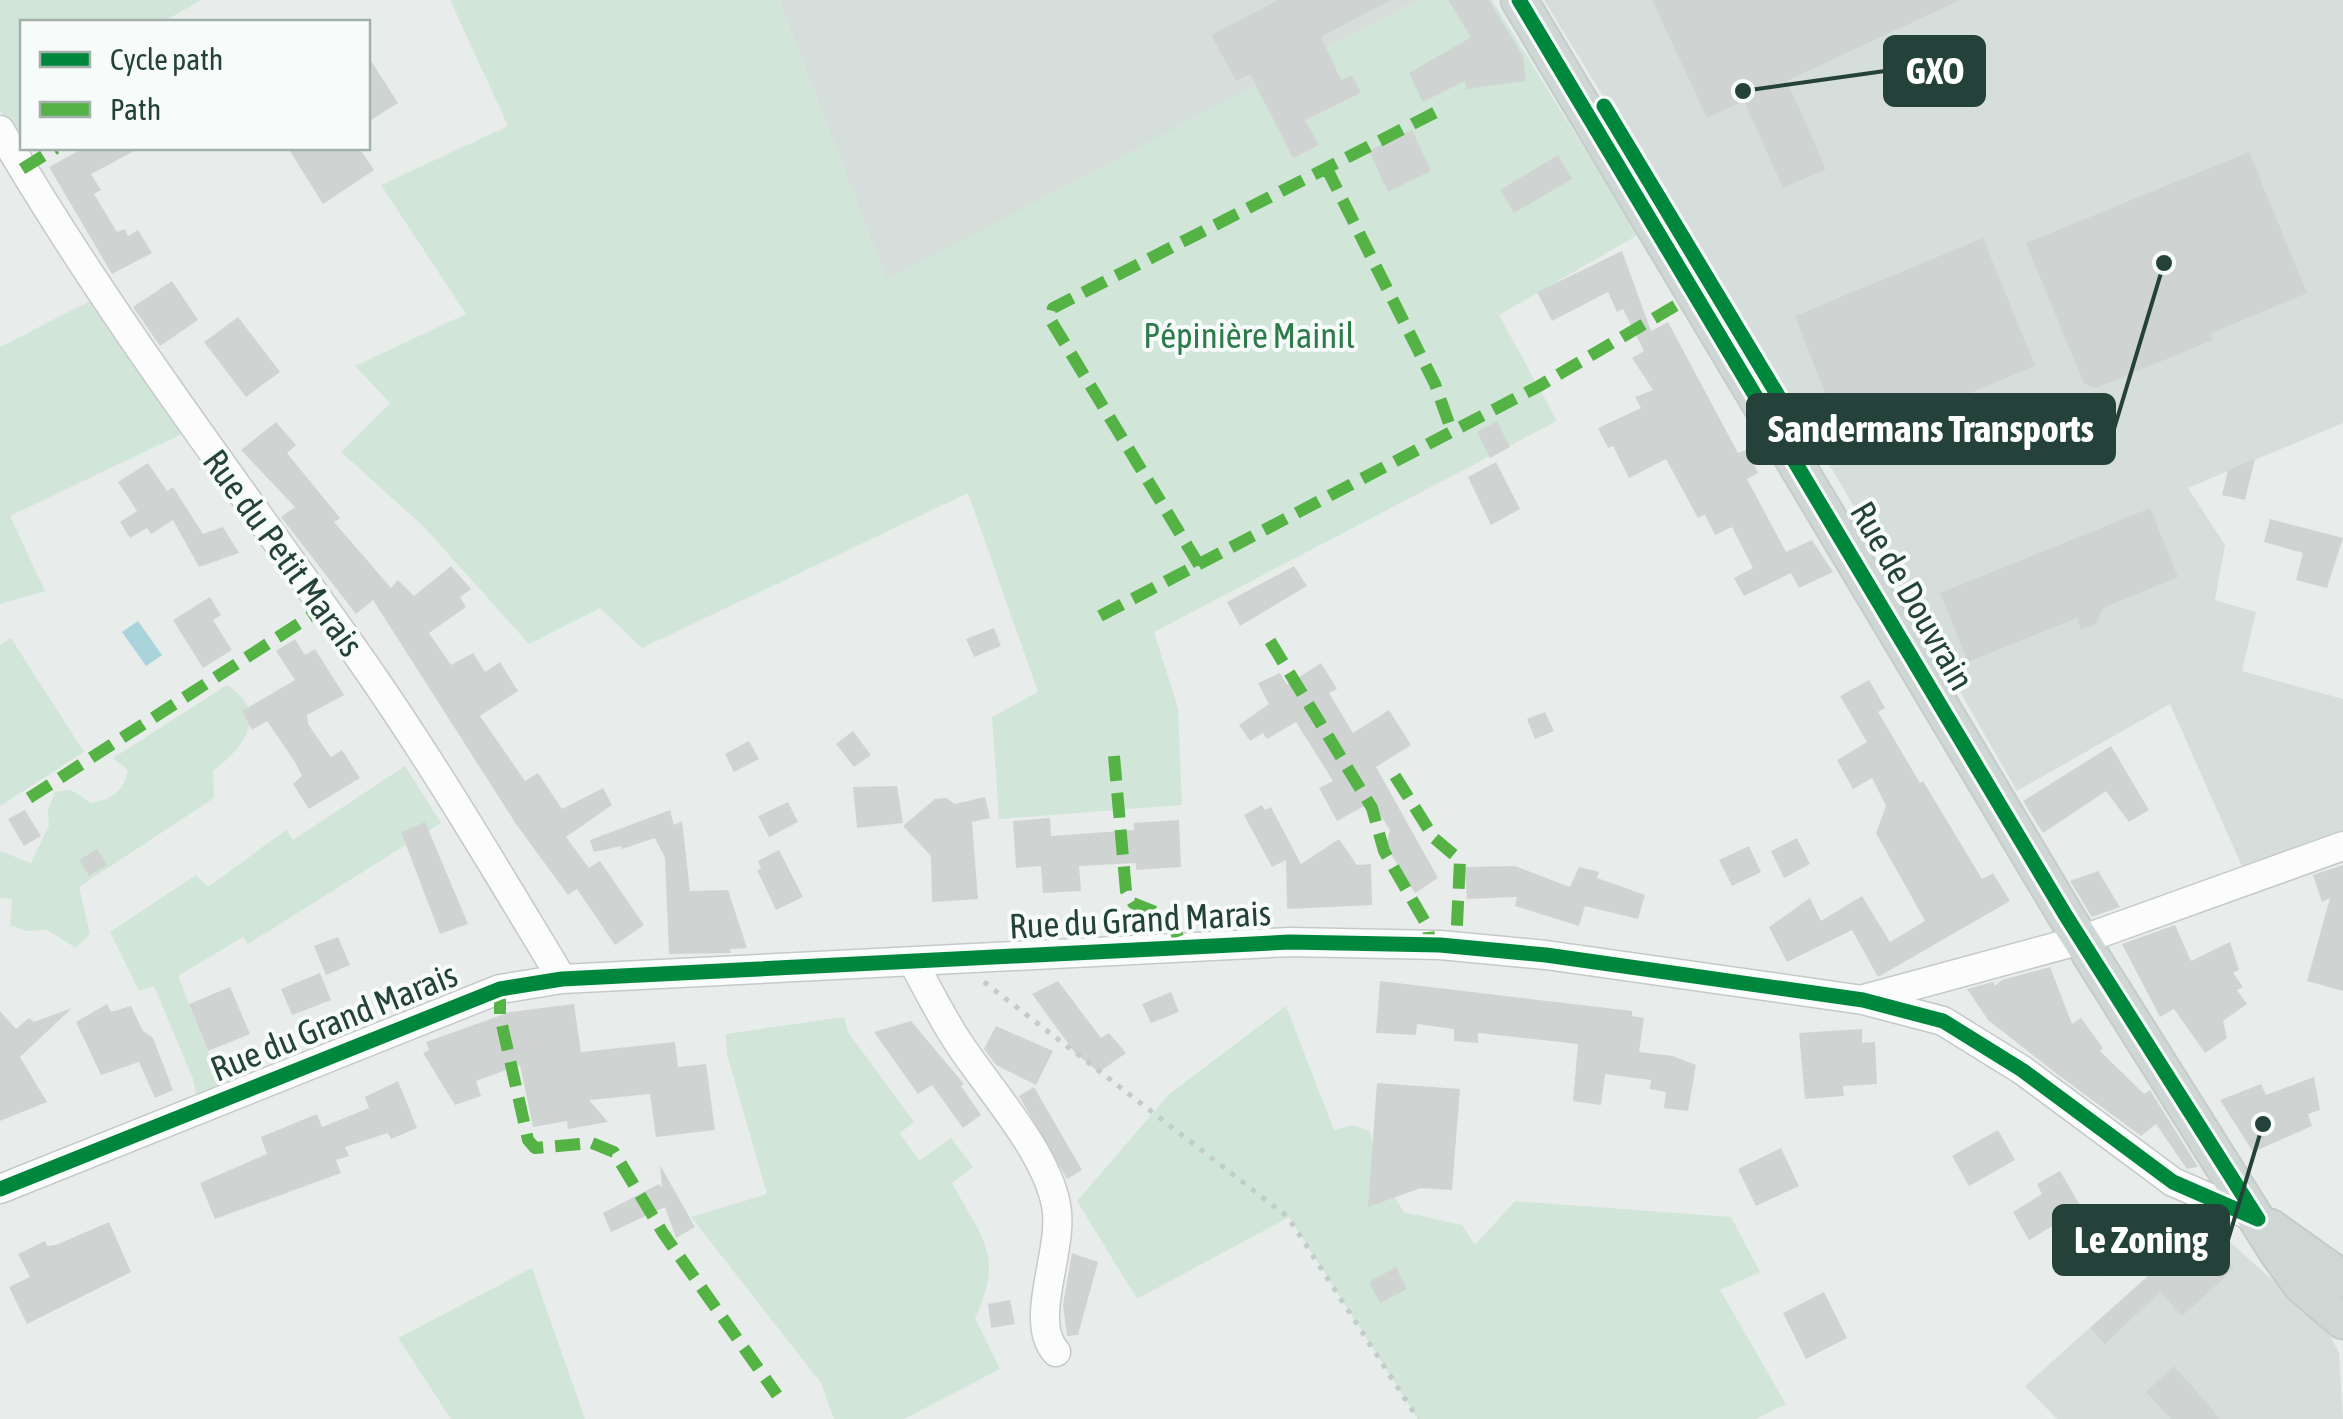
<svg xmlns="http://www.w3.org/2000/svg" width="2343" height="1419" font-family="'Asap Condensed',sans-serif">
<rect width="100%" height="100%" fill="#e8edeb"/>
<path fill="#d6dedb" d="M779,0H1418L887,281Z
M1544,0H2343V423L2188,488L2225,545L2215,600L2256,612L2242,671L2343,699V846L2248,880L2170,704L2017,791L1842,486Z
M2201,1228L2220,1233L2327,1329L2339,1353L2343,1419H2057L2025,1386Z"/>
<path fill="#d1e6d8" d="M0,0H201L163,22H22V148H32L25,152L0,110Z
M450,0H779L887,280L1418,0H1492L1638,235L1499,315L1557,421L1154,632L1178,708L1182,805L999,819L992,717L1038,692L968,493L642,648L600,608L529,644L424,527L341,452L390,403L355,366L466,314L381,185L508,126Z
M92,300L184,433L10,516L45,591L0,604V347Z
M11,638L84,752L0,806V645Z
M227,685C271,713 244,748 213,771L214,798L79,887L90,934L76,948L47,930L26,931L10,925L12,899L0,898V851L31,863L49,825L48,809L55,792L71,790L91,803C113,799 123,792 128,770L113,758Z
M405,766L441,823L248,944L243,937L178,976L226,1098L199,1109L193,1079L154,986L139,991L110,932L196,875L208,887L286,830L293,840Z
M1286,1006L1334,1130L1352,1125L1370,1131L1379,1174L1404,1212L1462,1225L1475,1245L1515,1201L1731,1217L1760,1272L1720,1290L1786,1404L1756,1419H1418L1289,1217L1137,1299L1077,1201L1169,1094Z
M844,1017L848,1032L914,1122L900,1133L919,1161L951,1138L973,1167L952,1183C982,1239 1005,1255 975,1318L1000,1369L904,1419H834L821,1383L691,1217L767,1194L727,1054L726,1034Z
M532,1268L585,1419H451L398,1338Z"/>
<path fill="#a9d4db" d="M138,621L162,655L146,666L122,632Z"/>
<path fill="#cfd4d2" d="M1278,0H1391L1321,37L1341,80L1352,75L1361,93L1305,120L1319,145L1293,158L1250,74L1236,81L1211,35Z
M1448,0H1489L1523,56L1526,81L1466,89L1465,81L1423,102L1409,73L1471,37Z
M1652,0H1960L1787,81L1826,169L1783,188L1744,101L1707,118Z
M368,56L398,103L368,122Z
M1412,130L1431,171L1388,192L1369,151Z
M84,148H140L91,174L101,190L94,194L117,232L125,229L128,236L138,230L152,253L112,274L49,167Z
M288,148H359L374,170L323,204Z
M2249,152L2307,293L2210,334L2213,340L2096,388L2084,384L2026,243Z
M1558,155L1572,179L1514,213L1500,190Z
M1983,238L2035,366L1845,445L1795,316Z
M1622,251L1651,331L1668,322L1738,453L1746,450L1758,473L1747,479L1786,552L1812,540L1833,572L1799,588L1791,573L1744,596L1734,578L1753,568L1732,527L1715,535L1705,515L1698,518L1666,459L1629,478L1613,446L1608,448L1598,428L1641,408L1635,397L1653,390L1632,358L1644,351L1623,309L1617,312L1608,292L1552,321L1537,292Z
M172,281L198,320L160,346L133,307Z
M238,317L280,372L246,397L204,342Z
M1497,421L1510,447L1490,458L1477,432Z
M276,422L296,445L287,453L340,518L334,522L391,588L398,580L414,596L451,566L471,589L460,597L466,607L429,633L451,665L473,653L485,672L500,662L518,691L480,716L525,781L538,773L562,809L603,788L612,805L566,837L589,868L600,861L644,925L615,945L577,889L568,895L516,824L373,600L356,614L281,517L295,507L241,450Z
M2255,459L2245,500L2222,495L2228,470Z
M1496,462L1520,509L1491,525L1468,477Z
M148,463L167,491L173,487L203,534L223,527L239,553L199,567L173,520L151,534L147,528L130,538L120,522L137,511L118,482Z
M2150,508L2178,577L2103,608L2096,624L2081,630L2077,618L1968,662L1940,593Z
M2270,519L2343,538L2327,588L2296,580L2303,553L2264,542Z
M1294,566L1307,586L1240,626L1227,602Z
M210,597L221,615L213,620L232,650L203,668L173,620Z
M994,628L1001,646L974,657L966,639Z
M295,639L305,655L315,649L344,695L307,715L308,724L331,757L342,750L360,778L309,809L293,784L302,776L295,762L267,721L252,730L242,711L295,680L276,651Z
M1321,663L1337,689L1329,693L1353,733L1389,710L1411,745L1376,767L1438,878L1415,893L1386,846L1390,830L1372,802L1337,821L1319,788L1333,781L1296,722L1267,739L1263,733L1250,741L1239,725L1269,704L1258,683L1280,673L1287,685Z
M1869,680L1885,708L1878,712L1920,783L1923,781L1982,879L1993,873L2010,901L1878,977L1852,930L1787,962L1769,927L1810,898L1821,921L1862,896L1890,942L1925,921L1876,833L1886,806L1872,778L1853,789L1837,760L1867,742L1840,696Z
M1545,712L1554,731L1535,739L1527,719Z
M853,731L871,755L854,767L836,744Z
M749,741L759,759L734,772L725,754Z
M2111,746L2149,810L2129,822L2106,791L2043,833L2023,801Z
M897,786L903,823L857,828L853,787Z
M985,797L990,818L972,822L978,899L932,902L931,856L903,826L935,799L947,798L955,804Z
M788,802L798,822L769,837L758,816Z
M1262,805L1265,810L1271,807L1301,864L1339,839L1357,865L1371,864L1372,905L1287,909L1286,860L1272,867L1244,815Z
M25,810L41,836L24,846L8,819Z
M670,810L674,825L682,821L690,891L728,890L747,948L730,949L731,953L669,954L665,858L655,838L622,849L621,846L594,852L590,840Z
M1050,818L1051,836L1134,830V823L1179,820L1181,867L1136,870V863L1079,866L1081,891L1043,893L1041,866L1016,868L1013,821Z
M425,822L468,924L440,934L401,832Z
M1797,838L1810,864L1784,878L1771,851Z
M1749,846L1761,872L1732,886L1719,860Z
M97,849L107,865L89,876L79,860Z
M779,850L803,897L776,910L757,870L761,869L758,861Z
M2343,865V991L2307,981L2330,898L2322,902L2313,875Z
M1515,866L1570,887L1579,867L1599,872L1597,878L1645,895L1638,919L1585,906L1579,926L1515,906L1517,897L1467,899L1465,867Z
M2098,871L2120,907L2092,917L2070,881Z
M2175,925L2191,961L2230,942L2239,970L2233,973L2243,987L2237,990L2247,1004L2223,1021L2227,1038L2205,1053L2174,1009L2160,1017L2122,944Z
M338,937L350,965L326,975L314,946Z
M2050,967L2072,1024L2081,1018L2103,1048L2100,1051L2144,1094L2150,1090L2198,1167L2187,1169L2156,1124L2141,1136L2053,1071L1988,1020L1967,989L1993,982L1995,986L2002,980Z
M320,973L331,1000L292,1015L281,989Z
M1058,981L1101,1038L1109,1033L1126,1053L1099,1072L1075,1053L1032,994Z
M1380,981L1632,1011V1016L1644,1018L1639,1052L1673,1056L1696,1065L1688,1111L1664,1108L1666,1092L1650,1089L1651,1080L1605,1074L1601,1105L1573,1101L1578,1044L1478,1033V1043L1454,1041V1029L1417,1024L1416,1035L1376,1033Z
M230,987L250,1034L208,1051L189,1004Z
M1171,992L1179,1012L1151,1023L1142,1004Z
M107,1004L111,1012L131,1006L143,1031L153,1038L173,1090L155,1098L139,1062L101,1075L76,1022Z
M574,1004L581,1052L675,1042L678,1067L706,1064L715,1130L656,1137L650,1094L589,1100L608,1122L568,1129L567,1121L533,1127L520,1065L476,1081L481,1096L455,1105L423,1053L429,1050L426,1042L510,1012Z
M72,1008L20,1057L47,1102L0,1121V1011L16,1029L29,1018L34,1022Z
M911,1021L964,1084L961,1086L981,1115L963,1128L932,1085L918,1094L874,1032Z
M996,1026L1053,1051L1036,1085L996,1065L984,1049Z
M1862,1029V1043L1875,1042L1877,1084L1843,1086L1844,1096L1805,1099L1799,1033Z
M2314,1077L2320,1110L2308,1114L2312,1126L2253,1152L2220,1100L2261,1084L2266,1095Z
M398,1081L417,1128L391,1139L388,1133L345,1147L349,1156L336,1160L341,1173L215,1219L200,1183L267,1154L261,1137L317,1114L322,1127L369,1108L365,1097Z
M1377,1083L1460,1089L1452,1190L1421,1188L1368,1207Z
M1034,1087L1082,1170L1067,1179L1019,1096Z
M1998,1130L2015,1160L1969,1186L1952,1156Z
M1781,1148L1799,1186L1756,1206L1738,1169Z
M660,1165L695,1227L676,1238L665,1207L611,1232L603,1213L659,1184L662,1188Z
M2060,1171L2098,1236L2124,1220L2141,1250L2098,1277L2064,1219L2029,1240L2013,1212L2042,1194L2037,1184Z
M109,1222L131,1272L27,1324L9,1287L30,1277L18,1254L45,1241L47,1246L56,1245Z
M2200,1230L2234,1269L2182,1316L2160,1292L2105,1344L2090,1328Z
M1072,1253L1098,1262L1078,1335L1067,1336L1063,1305Z
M1396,1267L1407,1289L1380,1303L1369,1282Z
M1824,1292L1847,1338L1806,1359L1783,1313Z
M1010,1300L1015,1324L991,1328L988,1304Z
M2174,1366L2206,1402L2220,1419H2171L2146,1392Z"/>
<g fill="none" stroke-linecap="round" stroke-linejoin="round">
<defs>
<path id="minor" d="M0,130C109,317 240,487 364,664C435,766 498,873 562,979
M913,962C927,988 941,1016 958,1042C988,1088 1046,1151 1056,1205C1065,1249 1027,1320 1056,1352
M1864,999L2081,940L2343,846
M0,1189L500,989L562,979L1290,942L1440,945L1546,955L1863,1000L1943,1021L2022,1070L2173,1182L2258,1219"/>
<path id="major" d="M1519,0L2066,916L2277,1252L2302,1286L2343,1321
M2270,1227L2343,1279"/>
</defs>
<use href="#minor" stroke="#c5cac8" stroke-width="31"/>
<use href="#major" stroke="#c3ccc9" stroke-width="39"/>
<path stroke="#c3ccca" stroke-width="5" stroke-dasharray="5 8" stroke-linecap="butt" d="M984,982L1288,1217L1418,1419"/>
<use href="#minor" stroke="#fcfcfc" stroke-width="28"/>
<use href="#major" stroke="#cfd7d5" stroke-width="35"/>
<path stroke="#55b346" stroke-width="12" stroke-dasharray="25 12" stroke-linecap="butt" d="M1326,167L1435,384L1452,432
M22,169L56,148
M1199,565L1050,319L1053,308L1438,111
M1100,616L1539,386L1697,293
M1270,641L1372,808L1384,851L1428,927L1430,945
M1114,756L1126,891L1133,903L1170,918L1182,947
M1395,776L1434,838L1460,860L1456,946
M29,798L323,608
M500,989V1016L528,1140L535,1148L592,1143L614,1152L663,1233L777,1395"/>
<defs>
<path id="cycleway" d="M1519,0L2066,916L2258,1219
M1604,106L1789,414
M0,1189L500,989L562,979L1290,942L1440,945L1546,955L1863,1000L1943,1021L2022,1070L2173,1182L2258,1219"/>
</defs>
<use href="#cycleway" stroke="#f7fbf9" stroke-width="21"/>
<use href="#cycleway" stroke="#00873e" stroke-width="15"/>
</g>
<g text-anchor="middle" stroke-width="8" stroke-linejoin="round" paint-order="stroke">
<g font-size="35" fill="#2d7a4b" stroke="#f7fbf9">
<text x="1249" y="348">Pépinière Mainil</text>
</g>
<g font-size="35" fill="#24423a" stroke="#f7fbf9">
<text transform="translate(283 553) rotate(54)" y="12">Rue du Petit Marais</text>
<text transform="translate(1912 596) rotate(60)" y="12">Rue de Douvrain</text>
<text transform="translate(1140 920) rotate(-3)" y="12">Rue du Grand Marais</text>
<text transform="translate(334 1022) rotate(-22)" y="12">Rue du Grand Marais</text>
</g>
</g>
<path fill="none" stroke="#24423a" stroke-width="4" d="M1743 91L1885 71M2164 263L2114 429M2263 1124L2228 1240"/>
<g fill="#24423a" stroke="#f7fbf9" stroke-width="4">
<circle cx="1743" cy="91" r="10"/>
<circle cx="2164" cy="263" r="10"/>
<circle cx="2263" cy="1124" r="10"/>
</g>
<g fill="#24423a" stroke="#24423a" stroke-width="4">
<rect x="1885" y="37" width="99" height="68" rx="10"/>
<rect x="1748" y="395" width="366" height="68" rx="10"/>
<rect x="2054" y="1206" width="174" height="68" rx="10"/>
</g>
<g font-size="38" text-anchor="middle" font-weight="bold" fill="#fff">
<text x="1935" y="84">GXO</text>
<text x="1931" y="442">Sandermans Transports</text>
<text x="2141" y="1253">Le Zoning</text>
</g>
<rect x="20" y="20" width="350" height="130" fill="#f7fbf9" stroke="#a3b1ad" stroke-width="2.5"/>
<rect x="40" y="52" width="50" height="15" fill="#00873e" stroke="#a3b1ad" stroke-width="2.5"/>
<text x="110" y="70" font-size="30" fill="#24423a">Cycle path</text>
<rect x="40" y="102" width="50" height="15" fill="#55b346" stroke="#a3b1ad" stroke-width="2.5"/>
<text x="110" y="120" font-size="30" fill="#24423a">Path</text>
</svg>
